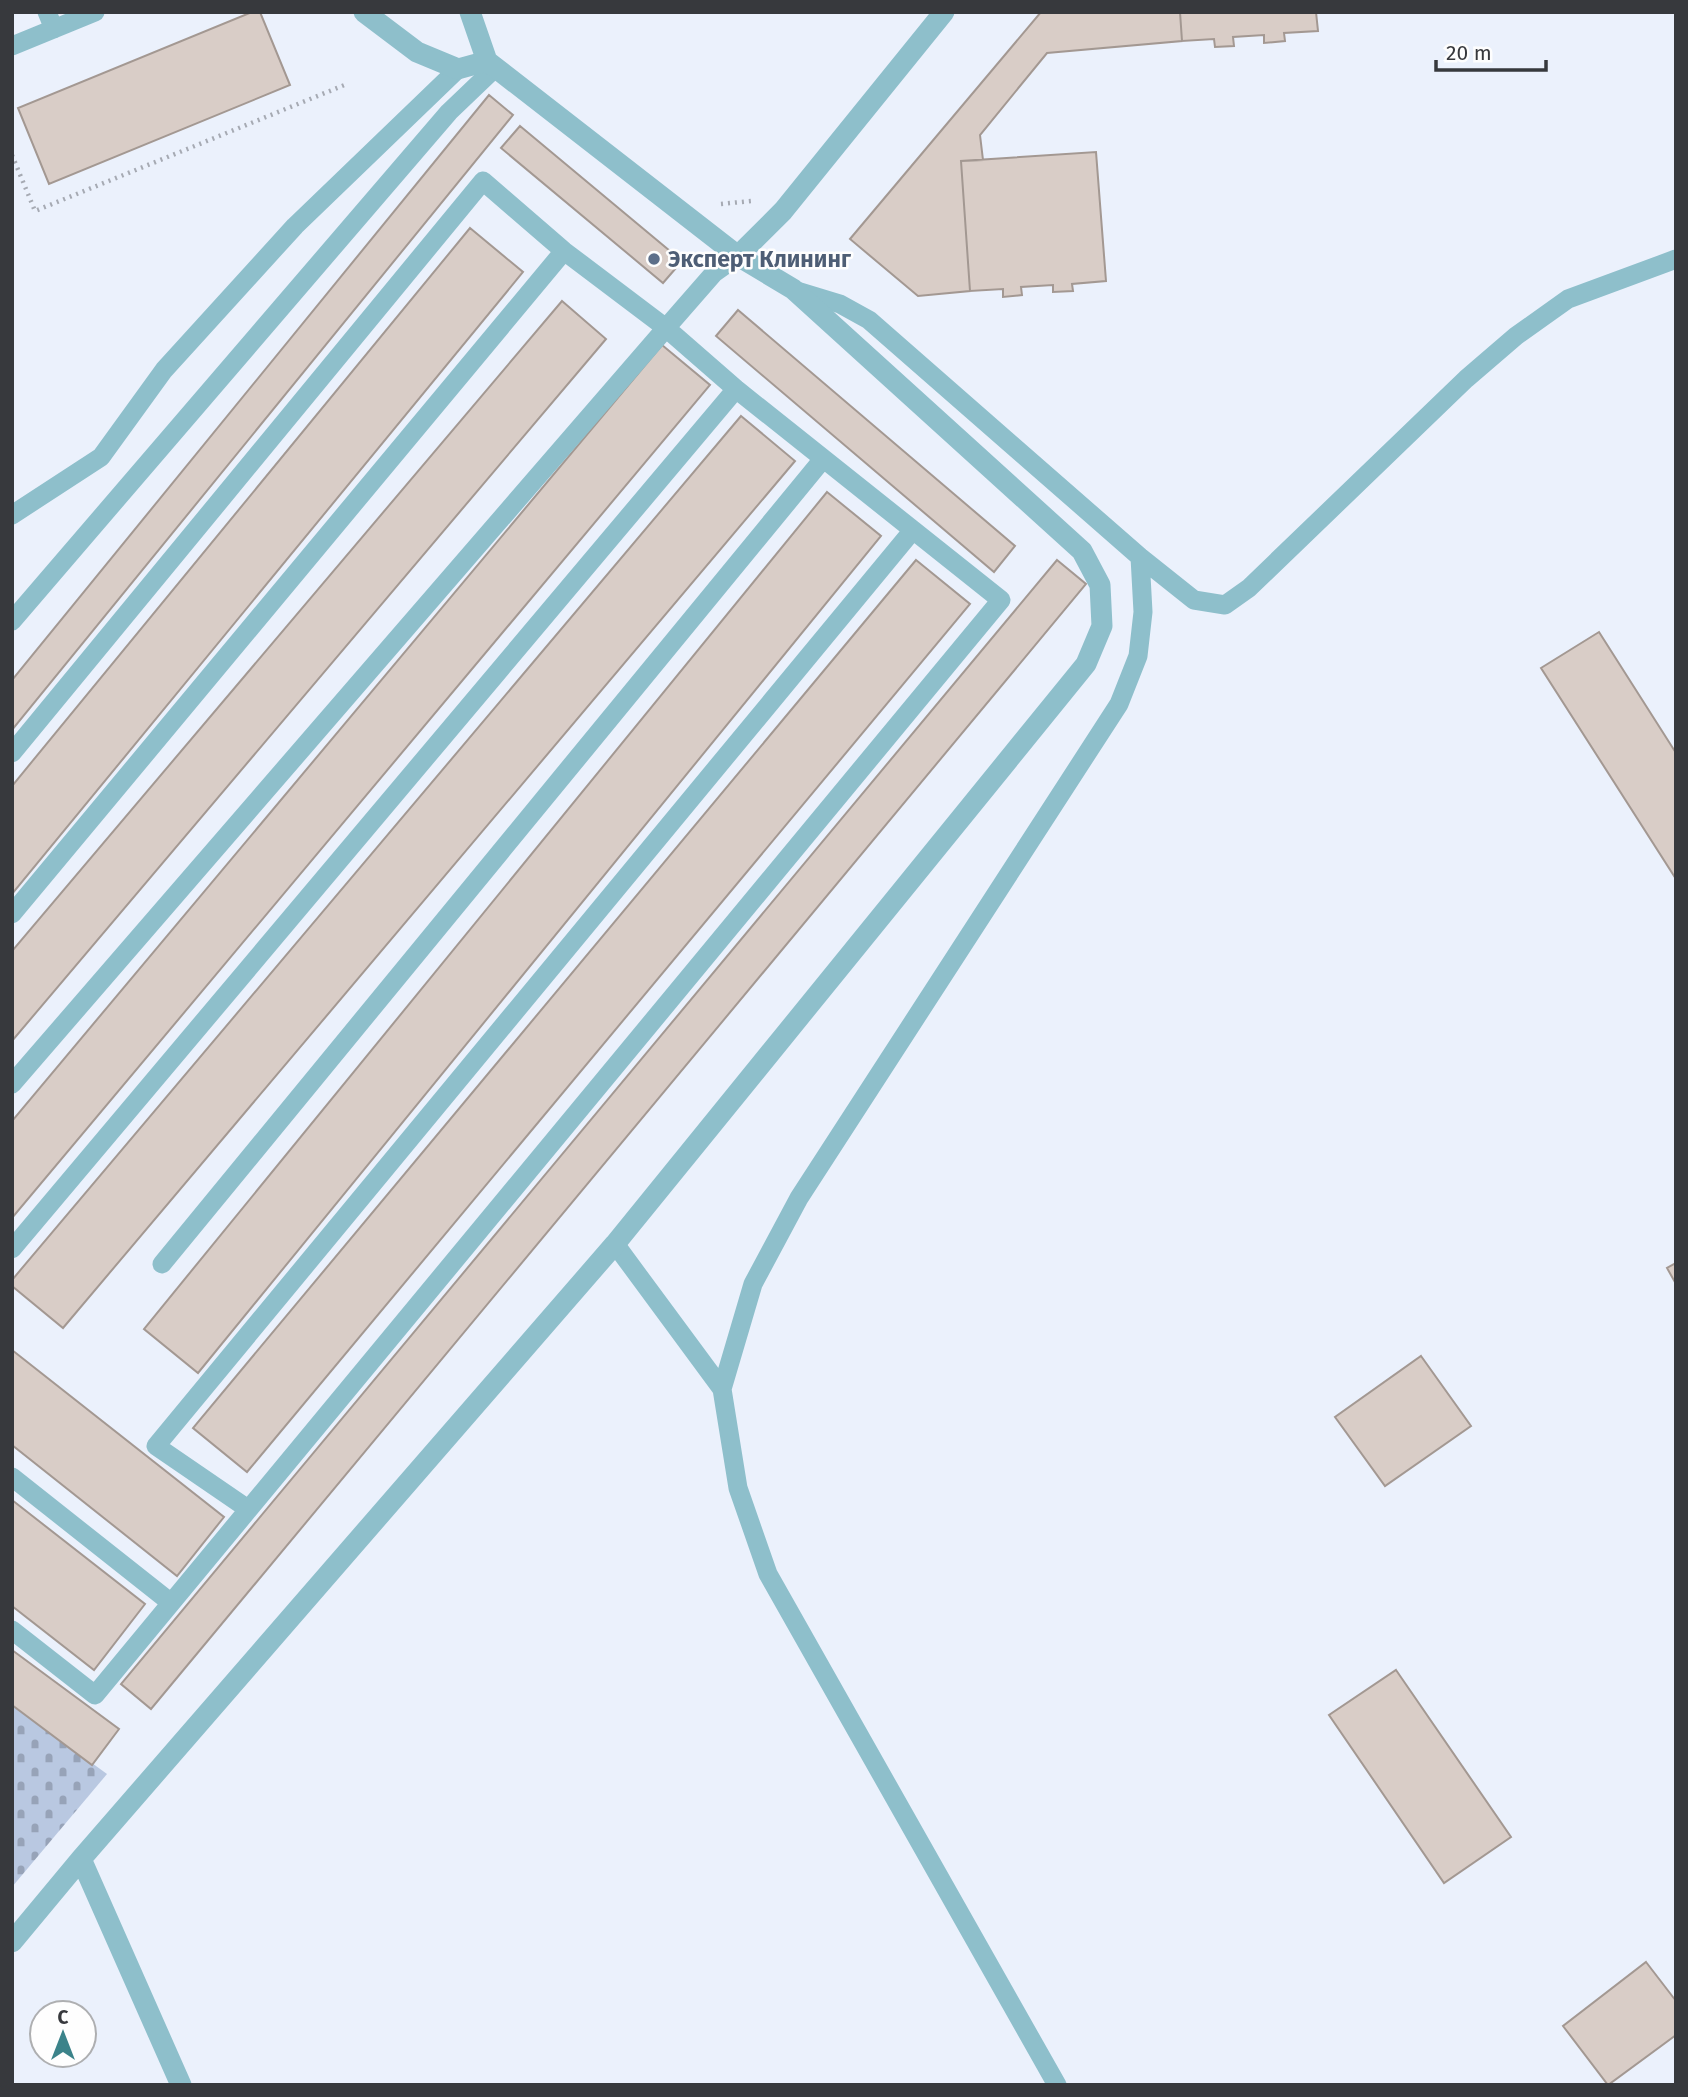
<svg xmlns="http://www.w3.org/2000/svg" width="1688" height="2097" font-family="'Fira Sans',sans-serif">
<defs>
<pattern id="cemetery-stones" width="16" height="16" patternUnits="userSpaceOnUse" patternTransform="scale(1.75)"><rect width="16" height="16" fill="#b9c8e1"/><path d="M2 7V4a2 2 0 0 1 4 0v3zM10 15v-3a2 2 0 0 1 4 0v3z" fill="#97a3b8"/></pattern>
</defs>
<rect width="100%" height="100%" fill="#ebf1fc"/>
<path fill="url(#cemetery-stones)" d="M12,1705L107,1774L12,1887Z"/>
<path fill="#d9cdc7" stroke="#a39892" stroke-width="2" d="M252,12H260L290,85L49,184L18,108Z
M1041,12H1180L1182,41L1047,53L980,135L983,160L961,161L970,291L918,296L850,239Z
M1180,12H1316L1318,31L1284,33L1285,41L1264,43V35L1233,37L1234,46L1215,47L1214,39L1182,41Z
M489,95L513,115L12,730V680Z
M520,126L682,261L663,283L501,148Z
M1096,152L1106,281L1072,284L1073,291L1053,292V285L1021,287L1022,295L1003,297V289L970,291L961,161Z
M470,228L523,272L12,894V786Z
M562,301L606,339L12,1041V951Z
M738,310L1015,546L994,572L716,336Z
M662,345L710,385L12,1218V1121Z
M741,416L795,461L63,1328L12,1286V1280Z
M827,492L881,536L198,1373L144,1329Z
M916,560L970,604L247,1472L193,1428Z
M1057,560L1086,584L151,1709L121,1684Z
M1599,632L1676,753V879L1541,668Z
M1676,1263V1284L1667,1268Z
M12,1350L224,1517L177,1576L12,1445Z
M1421,1356L1471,1426L1385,1486L1335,1417Z
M12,1500L145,1604L94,1670L12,1606Z
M12,1650L119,1729L92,1765L12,1705Z
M1396,1670L1511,1837L1444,1883L1329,1715Z
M1646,1962L1676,2001V2035L1608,2085L1563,2026Z"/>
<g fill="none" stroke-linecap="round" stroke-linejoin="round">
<path stroke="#a6aab3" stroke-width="4.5" stroke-dasharray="2 5" stroke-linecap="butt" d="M12,155L35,211L347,84
M721,204L751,201"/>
<path stroke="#8ebfcb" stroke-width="19" d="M47,12L54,29
M12,46L95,12
M794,290L840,304L869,320L1140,557L1194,600L1225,605L1249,588L1466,379L1516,336L1568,299L1676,259
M12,515L101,457L164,370L295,226L458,69
M12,621L449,112L494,69
M12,753L483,181L564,251L666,328L736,389L1001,600L95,1695L12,1630
M12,914L564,251
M12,1084L666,328L714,273L738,256
M615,1244L722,1389L738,1488L768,1574L1057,2085
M12,1249L736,389
M162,1264L823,459
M722,1389L753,1284L799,1198L1119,704L1138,656L1143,612L1140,557
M12,1477L170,1602
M248,1509L156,1446L913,530"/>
<path stroke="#8ebfcb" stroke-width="21" d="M470,12L487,61
M738,256L783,211L944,12
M81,1859L181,2085
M12,1942L81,1859L615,1244L1086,664L1102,626L1100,585L1082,551L793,289L738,256L487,61L458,69L417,52L364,12"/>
</g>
<circle fill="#5c6f8a" stroke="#fefefe" stroke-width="2.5" cx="654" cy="259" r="7"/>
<g text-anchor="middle" stroke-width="5" stroke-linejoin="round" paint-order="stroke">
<g font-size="23" font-weight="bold" fill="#4e5e75" stroke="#fefefe" text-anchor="start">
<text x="668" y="267">Эксперт Клининг</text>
</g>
</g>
<rect width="1688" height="2097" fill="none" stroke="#37393d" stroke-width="28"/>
<g transform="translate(63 2034)"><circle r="33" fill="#fefefe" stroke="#aeafb1" stroke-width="2"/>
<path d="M0-5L12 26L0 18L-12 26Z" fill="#3b838a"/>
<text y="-10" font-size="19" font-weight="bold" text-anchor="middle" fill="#37393d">С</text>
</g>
<path d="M1436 60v10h110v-10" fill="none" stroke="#37393d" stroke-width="3.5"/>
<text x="1446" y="60" font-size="21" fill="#37393d" stroke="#fefefe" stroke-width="5" paint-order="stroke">20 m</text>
</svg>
